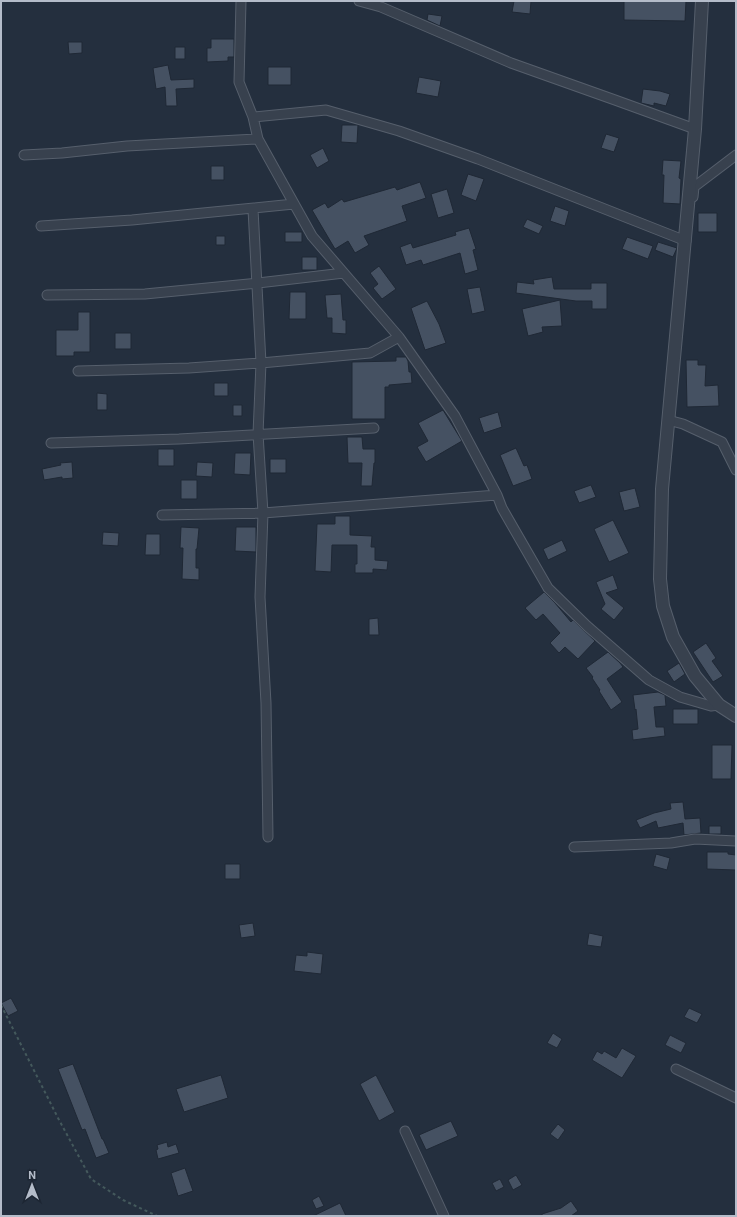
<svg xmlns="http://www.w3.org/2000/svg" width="737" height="1217" font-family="Roboto,sans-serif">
<rect width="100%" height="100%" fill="#242f3e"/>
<path fill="#455162" stroke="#1f2835" d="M514,1H531L530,14L512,12Z
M624,1H686L685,21L624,20Z
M428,14L442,16L440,26L427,20Z
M211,39H234V57H228V61L207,62V48H211Z
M68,42H82V53L69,54Z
M175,47H185V59H175Z
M168,65L171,80L194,79V88L176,89L177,106H166L165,87L156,89L153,68Z
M268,67H291V85H268Z
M419,77L441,81L438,97L416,93Z
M643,89L660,91L670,94L666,106L654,103V106L641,103Z
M342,125H358L357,143L341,142Z
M606,134L619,138L614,152L601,148Z
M323,148L329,161L317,168L310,155Z
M663,160L681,161L679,178L681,179L680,204L663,203L664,175H662Z
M211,166H224V180H211Z
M468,174L484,179L476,201L461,195Z
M420,182L426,198L402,206L407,221L364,236L369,245L355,253L348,241L335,249L312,210L325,203L328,208L342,199L344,202L395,187L397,190Z
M447,189L454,213L438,218L431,194Z
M555,206L569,211L565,226L550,221Z
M698,213H717V232H698Z
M527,219L543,226L539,234L523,227Z
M469,228L476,249L473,250L478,270L465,274L460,253L423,265L421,260L406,265L400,247L411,243L413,248L456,235L455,232Z
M285,232H302V242H285Z
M216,236H225V245H216Z
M627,237L653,246L648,259L622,249Z
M658,242L677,248L673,257L655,250Z
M302,257H317V270H302Z
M379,266L396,289L382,299L373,288L378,284L370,273Z
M552,277L554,289H591V283H607V309H592V301H576L516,293L517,282L534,284L533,280Z
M480,287L485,311L472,314L467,289Z
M290,292H306V319H289Z
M341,294L343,320H346V334L332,333V318H327L325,295Z
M560,300L562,326L542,327L543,332L528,336L522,309Z
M427,301L439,324L446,343L425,350L411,308Z
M78,312H90V352H74V356H56V330H78Z
M115,333H131V349H115Z
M396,357H406L408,361L409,372H411L412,383L389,385V387H385V419H352V362L396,361Z
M686,360H698V365H706L705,386L718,385L719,406L687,407Z
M214,383H228V396H214Z
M97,393L107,394V410H97Z
M233,405H242V416H233Z
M443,410L462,441L426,462L417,447L428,441L418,423Z
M498,412L502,427L484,433L479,418Z
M347,437H362L363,449H375V463H374L372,486H361L362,463H348Z
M516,448L524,466L527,465L532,479L513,486L500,455Z
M158,449H174V466H158Z
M235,453H251L250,475L234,474Z
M270,459H286V473H270Z
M72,462L73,478L62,479V477L44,480L42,469L61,465L60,463Z
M197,462L213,463L212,477L196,476Z
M181,480H197V499H181Z
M591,485L596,497L579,503L574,491Z
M635,488L640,507L624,511L619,492Z
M335,516H350V535L372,536L371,547H375V560L388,561L387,570L373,569V573H355V564H357V545H332L331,572L315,571L317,524H335Z
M613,520L629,553L609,562L594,529Z
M181,527L199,528L197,549H196V568H199V580L182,579L183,548H180Z
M236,527H256V552L235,551Z
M103,532L119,533L118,546L102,545Z
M146,534H160V555H145Z
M562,540L567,551L548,560L543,549Z
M613,575L618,589L606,593L624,608L614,620L601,609L605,604L596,582Z
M544,592L555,603L571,622L573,620L595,641L578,659L565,647L559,653L550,643L560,633L543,614L536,620L525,608Z
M378,618L379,635H369V619Z
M706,643L716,658L712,661L723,676L713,682L693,652Z
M608,652L620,663L623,667L607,679L622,702L611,710L599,691L600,690L592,678L593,677L586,668Z
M679,663L685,674L674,682L667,671Z
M658,692L665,695L666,706L654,707L656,727H664L665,736L633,740L632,730L638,729L636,709L635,710L633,695Z
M673,709H698V724H673Z
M712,745H732L731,779H712Z
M683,802L685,819L700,818L701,833L684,835L683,823L658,828L656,821L640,828L636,820L654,813L671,809L670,803Z
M709,826H721V834H709Z
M707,852H728V854L736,855V870L707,869Z
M656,854L670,858L667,870L653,866Z
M225,864H240V879H225Z
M253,923L255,936L241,938L239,925Z
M589,933L603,936L601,947L587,945Z
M307,952L323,954L321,974L294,971L296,955L307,956Z
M11,998L18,1011L8,1016L1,1003Z
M689,1008L702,1014L697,1023L684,1017Z
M553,1033L562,1039L557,1048L547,1043Z
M670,1035L686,1043L681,1053L665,1045Z
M622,1048L636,1056L622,1078L592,1060L597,1051L602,1054L604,1051L616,1058Z
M73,1064L102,1139H103L109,1153L96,1158L85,1129L82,1130L58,1069Z
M221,1075L228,1098L184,1112L176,1089Z
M376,1075L395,1112L379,1121L360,1084Z
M451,1121L458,1136L426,1150L419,1135Z
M558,1124L565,1130L558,1140L550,1134Z
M167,1142L168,1147L176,1144L179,1153L158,1159L156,1150L158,1149L157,1145Z
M185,1168L193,1191L178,1196L171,1173Z
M516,1175L522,1185L513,1190L508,1180Z
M500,1179L504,1187L496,1191L492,1183Z
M319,1196L324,1206L316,1209L312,1200Z
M571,1201L578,1211L571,1216H542V1214L561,1208Z
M340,1203L346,1216H313Z"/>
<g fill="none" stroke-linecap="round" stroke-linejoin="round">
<defs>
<path id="minor" d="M241,1L239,82L253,117L258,139L312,236L399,337L455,416L497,495L502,508L548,588L587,626L649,680L680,697L711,706L719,705
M359,1L381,7L511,63L615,100L695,129
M253,117L326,110L399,131L478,159L686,241V237
M24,155L62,153L127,146L258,139
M693,197L694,187L736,155
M253,209L261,363L258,434L263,513L260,597L266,703L268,837
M41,226L132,220L294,204
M47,295L145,294L258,283L344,273
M78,371L189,368L261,363L370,353L399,337
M668,420L683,424L722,442L736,470
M51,443L179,439L374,428
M162,515L263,513L497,495
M574,847L671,843L695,839L736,841
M676,1069L736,1098
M405,1131L444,1216"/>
<path id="tertiary" d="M702,1L695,129L662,489L660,579L663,606L673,637L695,676L719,705L736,716"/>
</defs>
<use href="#minor" stroke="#565f6c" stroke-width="11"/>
<use href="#tertiary" stroke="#565f6c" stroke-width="14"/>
<path stroke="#44595c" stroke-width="2" stroke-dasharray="3 3" stroke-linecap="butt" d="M1,1005L58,1118L91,1179L123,1200L157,1216"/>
<use href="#minor" stroke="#38414e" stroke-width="9"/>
<use href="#tertiary" stroke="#38414e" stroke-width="12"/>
</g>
<rect width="737" height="1217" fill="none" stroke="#b4bcc9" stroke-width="4"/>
<g transform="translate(32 1185)" stroke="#1d2633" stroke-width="3" paint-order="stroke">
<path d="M0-3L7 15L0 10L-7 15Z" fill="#b4bcc9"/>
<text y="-6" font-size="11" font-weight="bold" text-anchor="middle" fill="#b4bcc9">N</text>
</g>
</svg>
